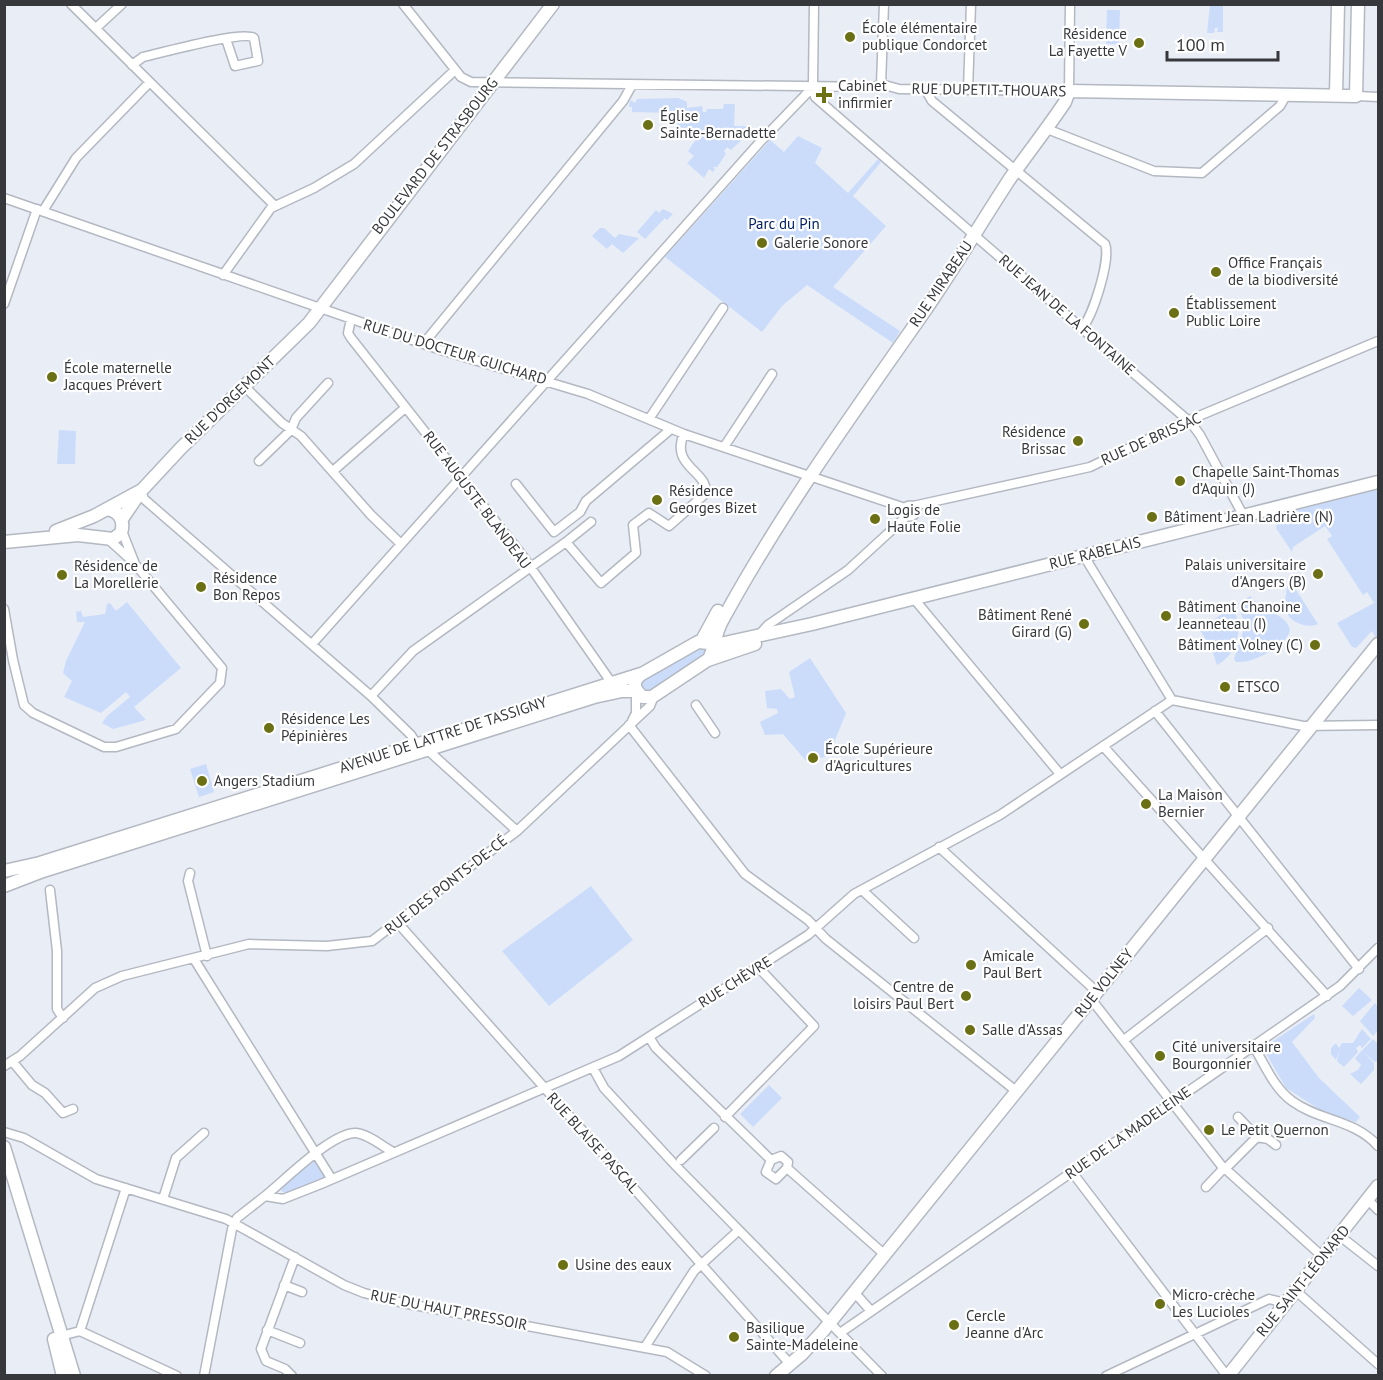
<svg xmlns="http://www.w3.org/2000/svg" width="1383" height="1380" font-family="'PT Sans',sans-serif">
<rect width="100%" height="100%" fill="#e8edf6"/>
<path fill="#cbdcfb" d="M1210,5H1223V32H1217L1218,28H1215L1214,33H1207Z
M1107,10H1120L1119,44H1106Z
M678,98L687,102V108L702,106L703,112H706L707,109H723L724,104H735L734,126H746V136L731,150L727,147L724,151L726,154L717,167H713L715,169L713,172L709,169L704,178L687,163L694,156L688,151L699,135L712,137L717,135V130H702V133L681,135V130H677V113L632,112V107H629L630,100L635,103L637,99Z
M798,136L822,148L815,163L848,193L878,159L881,162L853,196L886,226L833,287L900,331L893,343L807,285L782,306L762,332L665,257L770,140L784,152Z
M663,209L673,214L667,220L665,218L645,239L637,232L656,210L659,213Z
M600,228H604L615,238L619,234L639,238L623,253L612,244L607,249L592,236Z
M59,430L76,431L75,464H57Z
M1378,489V634L1376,638L1372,631L1356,648L1352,647L1337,623L1374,603L1367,592L1363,595L1327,539L1332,536L1325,526L1293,547L1292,552L1276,528L1277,523L1299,516L1297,509Z
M1289,579L1318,624C1311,627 1305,626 1298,623C1279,616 1286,594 1289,579Z
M1250,596C1263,613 1317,622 1272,650C1261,657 1248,663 1236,662L1234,659L1245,626L1238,604Z
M127,602L181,668L134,707L146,720L113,729L102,723L107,716L130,697L126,692L101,713L64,697L72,681L63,673L66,661L85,622H77L76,612L81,611L83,617L105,614L107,604L110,603L116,611Z
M1233,607C1244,628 1238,654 1217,665L1211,647L1199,629Z
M699,649L705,650L703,657L648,693L641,690L640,681L643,677Z
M810,658L846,713L833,745L825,757L806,761L783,734L765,735L760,722L778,713L777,709L767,708L765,691L781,689L790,699L795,697L789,672Z
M206,764L214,792L199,797L190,769Z
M591,886L633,940L549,1006L502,951Z
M1359,988L1372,1000L1353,1016L1342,1006Z
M1375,1003L1378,1007V1030L1373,1036L1360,1021Z
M1314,1014L1315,1018L1292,1042L1319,1078L1360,1117L1356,1122L1322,1111L1286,1088L1263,1048Z
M1362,1029L1371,1039L1362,1048L1360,1045L1356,1048L1358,1052L1344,1067L1337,1061L1340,1050L1336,1060L1331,1054V1048L1336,1043L1339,1048L1342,1043H1353Z
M1373,1039L1378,1044V1061L1375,1062L1363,1052L1374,1063V1070L1361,1084L1350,1074L1358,1070L1361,1065L1355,1058Z
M769,1085L782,1098L753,1127L740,1114Z
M315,1161L325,1175L323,1178L286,1193L281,1191L284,1184Z"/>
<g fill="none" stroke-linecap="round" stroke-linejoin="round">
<defs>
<path id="street" d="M71,4L275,206
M403,4L461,77L471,82L874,87L881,84L899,89L1056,91H1069L1070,4
M814,4L813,83L815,97L1191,423L1200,435L1243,515
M96,28L122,4
M132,65L143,57C160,53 245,30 254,38L258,61L235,66L226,39
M881,84L884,4
M925,89L932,101L1105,244C1111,259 1093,316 1082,328
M968,90L971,4
M1356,96L1378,97
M1047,129L1154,171L1202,173L1280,106L1287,94
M4,198L441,350L588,394L684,434L905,508
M43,211L76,158L150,82
M223,275L271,208L314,188L354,164L455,70
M4,304L37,209
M351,319L348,333L351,338L522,555L611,682
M424,343L623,101L632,85
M244,386L282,423L301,436L371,515L401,544
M649,419L723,308
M724,447L772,374
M259,461L291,430L296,418L328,383
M333,471L405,408
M516,484L554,532L580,512L586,501L671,429
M141,491L144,499L371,696L411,735L416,743
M904.5 511a5.5 5.5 0 1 1 11 0a5.5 5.5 0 1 1-11 0Z
M913,506L1090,467L1175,426L1378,341
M591,522L566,542L601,583L636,553L633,525L649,513L669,526L705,494C711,472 669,467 684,434
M109,540L130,559
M1084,556L1172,700
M915,600L1060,774
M4,609L13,660L24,705L33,713L104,747H116L176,729L220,683L222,668L135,564L122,531
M759,635L768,625L848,570L907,516
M312,644L760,142L813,87
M371,696L413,651L566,542
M1172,700L1303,726L1378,725
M696,705L715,733
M1155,711L1359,969
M632,721L636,713V691
M629,725L745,874L808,920L826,939L1016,1091
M1103,746L1327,996
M430,749L431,753L517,831
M939,847L1097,992
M190,873L188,881L207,956
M50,890L57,951V1009L63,1018
M862,890L914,938
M397,922L790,1364
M194,959L331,1178
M1091,999L1221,1165L1323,1257
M649,1037L656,1048L771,1160
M1124,1040L1268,928
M1254,1047C1265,1065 1274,1088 1292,1101C1319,1121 1354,1119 1378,1146
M12,1061L32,1085L45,1093L63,1113L73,1109
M4,1066L20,1056L95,988L122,976L249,944L327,946L372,941L517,831L650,706L654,696
M593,1068L604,1088L676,1166L882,1376
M725,1117L814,1026L758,967
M4,1132L24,1138L96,1179L226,1219L344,1285L364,1293L403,1303L667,1352L706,1376
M1257,1137L1268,1139L1276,1145
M681,1160L714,1128
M1229,1165L1257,1137L1238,1117
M787,1168L776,1179L766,1172L771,1160L781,1156L788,1162L787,1168L884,1254
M1072,1172L1227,1376
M1206,1187L1224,1168
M265,1196C284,1181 332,1132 356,1133C368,1134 382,1146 393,1152
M163,1199L176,1158L204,1133
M1368,1200L1378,1210
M1340,1236L1378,1266
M284,1285L302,1292
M1296,1291L1378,1364
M854,1292L871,1311
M267,1330L300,1343
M80,1331L177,1376
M840,1333L1340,986L1378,948
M61,1336L80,1331L126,1188
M645,1347L694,1271L738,1231
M204,1376L232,1229L237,1218L265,1196L283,1199L321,1184L619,1056L808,935L854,894L1000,815L1172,700
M292,1376L285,1369L266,1361L261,1349L295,1257
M1106,1376L1269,1299L1286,1303"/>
<path id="secondary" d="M1358,4L1356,96L1069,91L1065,102C1047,129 1027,154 1009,180C981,223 955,267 926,309C855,411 781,512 722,621C715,633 715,647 709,659L652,697H642L635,688V681L640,675L698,642L720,644L812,624L1378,482
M1336,95L1338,4
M122,519L141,491L181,448L309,323L553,4
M56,531L94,516L140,491
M4,542L78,535L113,539L121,533C125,520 119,511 107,509
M701,642L718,611
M708,660L755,644
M4,871L40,863L641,674
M4,886L43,871L594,697L622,691H636
M776,1376L802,1354L823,1331L1378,644
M1228,1376L1378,1186"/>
<path id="primary" d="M4,1147L74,1376
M54,1339L63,1376"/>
</defs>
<use href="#street" stroke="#b3b8c1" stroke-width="11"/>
<use href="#secondary" stroke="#b3b8c1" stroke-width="15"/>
<use href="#primary" stroke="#b3b8c1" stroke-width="15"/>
<use href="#street" stroke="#fff" stroke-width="8"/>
<use href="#secondary" stroke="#fff" stroke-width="12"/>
<use href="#primary" stroke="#fff" stroke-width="12"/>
</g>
<g fill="#6b7015" stroke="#fff" stroke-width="2">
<circle cx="850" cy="37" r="6"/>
<circle cx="1139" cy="43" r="6"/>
<path d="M821 86h6v6h6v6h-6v6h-6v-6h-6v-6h6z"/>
<circle cx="648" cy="125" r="6"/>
<circle cx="762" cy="243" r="6"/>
<circle cx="1216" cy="272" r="6"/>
<circle cx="1174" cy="313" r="6"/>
<circle cx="52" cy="377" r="6"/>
<circle cx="1078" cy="441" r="6"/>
<circle cx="1180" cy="481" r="6"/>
<circle cx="657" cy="500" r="6"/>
<circle cx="1152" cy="517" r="6"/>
<circle cx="875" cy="519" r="6"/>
<circle cx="1318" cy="574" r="6"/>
<circle cx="62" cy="575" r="6"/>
<circle cx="201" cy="587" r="6"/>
<circle cx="1166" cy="616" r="6"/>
<circle cx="1084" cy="624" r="6"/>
<circle cx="1315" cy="645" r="6"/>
<circle cx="1225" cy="687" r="6"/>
<circle cx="269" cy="728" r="6"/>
<circle cx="813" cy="758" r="6"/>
<circle cx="202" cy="781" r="6"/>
<circle cx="1146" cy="804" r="6"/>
<circle cx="971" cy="965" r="6"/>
<circle cx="966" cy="996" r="6"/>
<circle cx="970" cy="1030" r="6"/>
<circle cx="1160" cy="1056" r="6"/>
<circle cx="1209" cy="1130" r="6"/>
<circle cx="563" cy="1265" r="6"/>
<circle cx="1160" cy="1304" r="6"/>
<circle cx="954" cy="1325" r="6"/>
<circle cx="734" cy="1337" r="6"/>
</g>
<g text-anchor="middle" stroke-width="4.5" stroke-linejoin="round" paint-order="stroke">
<g font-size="15" fill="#36383c" stroke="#fff" text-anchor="start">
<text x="862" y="33">École élémentaire<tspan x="862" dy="17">publique Condorcet</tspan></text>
<text x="1127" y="39" text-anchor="end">Résidence<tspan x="1127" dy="17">La Fayette V</tspan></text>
<text x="838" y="91">Cabinet<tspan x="838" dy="17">infirmier</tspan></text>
<text x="660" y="121">Église<tspan x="660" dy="17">Sainte-Bernadette</tspan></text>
<text x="774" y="248">Galerie Sonore</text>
<text x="1228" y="268">Office Français<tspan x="1228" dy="17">de la biodiversité</tspan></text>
<text x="1186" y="309">Établissement<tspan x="1186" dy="17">Public Loire</tspan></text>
<text x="64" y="373">École maternelle<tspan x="64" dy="17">Jacques Prévert</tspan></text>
<text x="1066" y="437" text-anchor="end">Résidence<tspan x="1066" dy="17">Brissac</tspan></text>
<text x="1192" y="477">Chapelle Saint-Thomas<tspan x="1192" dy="17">d’Aquin (J)</tspan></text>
<text x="669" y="496">Résidence<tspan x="669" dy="17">Georges Bizet</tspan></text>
<text x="887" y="515">Logis de<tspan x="887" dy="17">Haute Folie</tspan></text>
<text x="1164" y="522">Bâtiment Jean Ladrière (N)</text>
<text x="1306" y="570" text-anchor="end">Palais universitaire<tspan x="1306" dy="17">d'Angers (B)</tspan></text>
<text x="74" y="571">Résidence de<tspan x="74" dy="17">La Morellerie</tspan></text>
<text x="213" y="583">Résidence<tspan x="213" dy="17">Bon Repos</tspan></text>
<text x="1178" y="612">Bâtiment Chanoine<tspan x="1178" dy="17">Jeanneteau (I)</tspan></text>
<text x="1072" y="620" text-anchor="end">Bâtiment René<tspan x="1072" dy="17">Girard (G)</tspan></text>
<text x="1303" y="650" text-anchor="end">Bâtiment Volney (C)</text>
<text x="1237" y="692">ETSCO</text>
<text x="281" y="724">Résidence Les<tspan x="281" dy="17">Pépinières</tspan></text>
<text x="825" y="754">École Supérieure<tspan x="825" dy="17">d'Agricultures</tspan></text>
<text x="214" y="786">Angers Stadium</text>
<text x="1158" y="800">La Maison<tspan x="1158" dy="17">Bernier</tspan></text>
<text x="983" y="961">Amicale<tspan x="983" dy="17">Paul Bert</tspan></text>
<text x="954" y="992" text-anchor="end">Centre de<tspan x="954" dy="17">loisirs Paul Bert</tspan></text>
<text x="982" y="1035">Salle d'Assas</text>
<text x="1172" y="1052">Cité universitaire<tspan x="1172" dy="17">Bourgonnier</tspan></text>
<text x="1221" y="1135">Le Petit Quernon</text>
<text x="575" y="1270">Usine des eaux</text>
<text x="1172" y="1300">Micro-crèche<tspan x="1172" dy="17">Les Lucioles</tspan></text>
<text x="966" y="1321">Cercle<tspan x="966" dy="17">Jeanne d'Arc</tspan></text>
<text x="746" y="1333">Basilique<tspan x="746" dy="17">Sainte-Madeleine</tspan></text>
</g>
<g font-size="15" fill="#36383c" stroke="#fff">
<text transform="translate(989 90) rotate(1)" y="5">RUE DUPETIT-THOUARS</text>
<text transform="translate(435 156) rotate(-52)" y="5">BOULEVARD DE STRASBOURG</text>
<text transform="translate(941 284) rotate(-56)" y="5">RUE MIRABEAU</text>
<text transform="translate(1067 315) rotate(41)" y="5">RUE JEAN DE LA FONTAINE</text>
<text transform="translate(455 352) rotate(17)" y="5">RUE DU DOCTEUR GUICHARD</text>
<text transform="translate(230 400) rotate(-44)" y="5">RUE D'ORGEMONT</text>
<text transform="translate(1151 439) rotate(-24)" y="5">RUE DE BRISSAC</text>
<text transform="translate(477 500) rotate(53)" y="5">RUE AUGUSTE BLANDEAU</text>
<text transform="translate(1095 553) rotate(-14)" y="5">RUE RABELAIS</text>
<text transform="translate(443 735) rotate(-18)" y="5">AVENUE DE LATTRE DE TASSIGNY</text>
<text transform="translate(446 885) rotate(-38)" y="5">RUE DES PONTS-DE-CÉ</text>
<text transform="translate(735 982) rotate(-32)" y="5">RUE CHÈVRE</text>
<text transform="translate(1104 983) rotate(-51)" y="5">RUE VOLNEY</text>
<text transform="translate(1128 1133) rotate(-35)" y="5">RUE DE LA MADELEINE</text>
<text transform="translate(593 1143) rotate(48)" y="5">RUE BLAISE PASCAL</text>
<text transform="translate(1303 1281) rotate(-51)" y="5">RUE SAINT-LÉONARD</text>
<text transform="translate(449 1310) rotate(11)" y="5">RUE DU HAUT PRESSOIR</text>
</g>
<g font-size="15" fill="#022166" stroke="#fff">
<text x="784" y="229">Parc du Pin</text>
</g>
</g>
<rect width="1383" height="1380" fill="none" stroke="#36383c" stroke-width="12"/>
<path d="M1167 51v9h111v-9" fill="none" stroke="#36383c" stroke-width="3"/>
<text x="1176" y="51" font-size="18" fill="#36383c" stroke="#ffffff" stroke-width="4.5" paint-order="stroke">100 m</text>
</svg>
